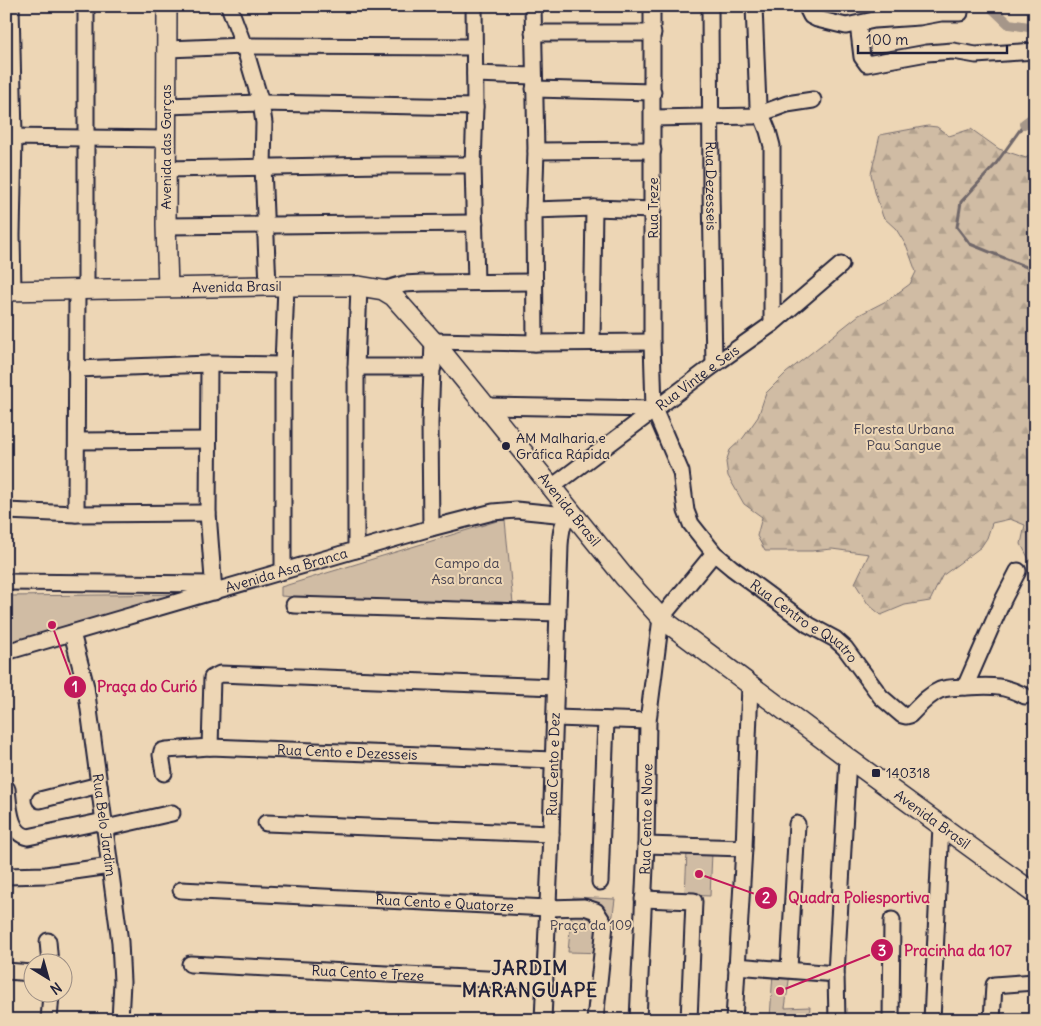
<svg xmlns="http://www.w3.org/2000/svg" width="1041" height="1026" font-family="Delius,sans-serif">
<defs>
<pattern id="forest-firs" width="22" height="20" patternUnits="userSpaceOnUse" patternTransform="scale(1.25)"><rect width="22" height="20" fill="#d0bca4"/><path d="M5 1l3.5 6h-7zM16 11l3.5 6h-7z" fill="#b2a18e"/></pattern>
</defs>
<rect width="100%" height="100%" fill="#edd6b5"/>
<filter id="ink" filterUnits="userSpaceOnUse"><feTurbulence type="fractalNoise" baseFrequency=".02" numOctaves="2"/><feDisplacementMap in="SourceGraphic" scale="10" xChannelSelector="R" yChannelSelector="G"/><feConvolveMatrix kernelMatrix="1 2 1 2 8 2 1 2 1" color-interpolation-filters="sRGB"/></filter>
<g filter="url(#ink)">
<path fill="#d0bca4" stroke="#796f70" d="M505,520L514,614L281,596V587L497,521Z
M197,594L6,653V596Z
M687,852L712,853L710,896L685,895Z
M573,897L615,899L608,953L568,952Z
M773,973L790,974L785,1008L810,1007L809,1020H779L770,1018Z"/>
<path fill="url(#forest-firs)" stroke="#796f70" d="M928,126L937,127L949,136L971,129L999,149L1026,158L1035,150V566L1031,563L1021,544L1025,525L1010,519L992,523L987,538L981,547L942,576L930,601L905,605L881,615L868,604L855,583L869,554L832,549L812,551H765L757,536L762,517L744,504L728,476L726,462L730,450L743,438L758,417L766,393L786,373L859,315L888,300L910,284L916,272L907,247L896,229L883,217L875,192L871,174L880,135Z"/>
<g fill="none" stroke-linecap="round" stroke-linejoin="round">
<path stroke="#71686a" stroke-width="3" d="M1024,124L995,165L961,202L957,227L970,244L1029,268H1035"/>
<path stroke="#a59689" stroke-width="10" d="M990,6L1009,24L1035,28
M1024,124L1035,116"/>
<defs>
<g id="minor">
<path d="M11,6L14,136L12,235L13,291"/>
<path d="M229,6L244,46L261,103L264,123L263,166L268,286"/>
<path d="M474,6L475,107L473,165L476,282"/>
<path d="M533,6L536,151L534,210L535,343"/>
<path id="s1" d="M652,6V342L654,409L681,472L686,511L691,524L714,553L732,568L809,625L835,639L845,648L881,697L902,715L906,716L910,715C919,706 928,695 940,690C948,687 956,688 964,687C990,686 1001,684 1025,696"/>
<path id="s2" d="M710,6L711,190L714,365"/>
<path d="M754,6L758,106L768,131L772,146V324"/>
<path d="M806,6L811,16L817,19L846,26L874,20L919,17L941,13H960"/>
<path d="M858,24L862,57L867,64L927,53L953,51L976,55L1035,51"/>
<path d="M533,33H653"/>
<path d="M168,49L244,46L474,47"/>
<path d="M475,74L534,76"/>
<path d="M534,89L653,92"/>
<path d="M166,106L261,103L475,107"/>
<path d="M653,118L754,116L787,104L813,100"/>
<path d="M6,137L166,139"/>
<path d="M536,151L653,150"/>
<path d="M166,169L383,165H473"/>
<path d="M534,210L594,208L653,210"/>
<path d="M166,226L475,223"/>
<path d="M86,290V6"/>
<path d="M383,290L404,284L422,283L535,282"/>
<path d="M592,342L594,208"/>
<path d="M209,364L208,513L214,592"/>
<path d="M356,367H433"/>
<path d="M76,369L209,364L283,365"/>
<path d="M487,406L654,409"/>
<path d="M77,441L208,440"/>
<path id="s3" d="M552,487L714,365L772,324L841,265"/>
<path d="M6,511L76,514L208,513"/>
<path d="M76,514L77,291"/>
<path d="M431,528L430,423L433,341L535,343L652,342"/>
<path d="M356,550V367L359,286"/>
<path d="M283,571V365L286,286"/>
<path d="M6,582L213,584"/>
<path d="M294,605L558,613"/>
<path id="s4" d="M72,633L86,687L120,942L122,982L120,1020"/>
<path id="s5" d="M6,652L431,528L493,512L516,510L556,514L569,508"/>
<path d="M965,687L1003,600L1018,571"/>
<path d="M555,718L648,721"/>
<path d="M210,747L212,678L220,674L556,687"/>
<path id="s6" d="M164,773L161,755L162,751L166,750L210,747L553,760"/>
<path d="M7,789C9,805 9,834 28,837L104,821"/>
<path d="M40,800L99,785"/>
<path d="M266,823L551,834"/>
<path d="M106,828L172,813"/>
<path d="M646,845L744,848"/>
<path d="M6,876L46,875L110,866"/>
<path d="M600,882L606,720"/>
<path id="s7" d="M181,890L548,908L584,907L596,911L605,925L595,1020"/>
<path d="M643,899L694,901L689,1020"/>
<path d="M48,941L50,964"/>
<path id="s8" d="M190,964L545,982"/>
<path d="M736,966L836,974"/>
<path d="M789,969L797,824"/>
<path d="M6,971L32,973"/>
<path d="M49,1020L51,994"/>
<path id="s9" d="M543,1020L551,834L560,545C561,532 562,520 572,511"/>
<path id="s10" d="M638,1020L646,845L648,721L661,618L714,553"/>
<path d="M734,1020L744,848L750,685"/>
<path d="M837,1020L836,974L848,758"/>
<path d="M891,1020L892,920"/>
<path d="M932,1020L941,825"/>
<path d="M992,1020L994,985L1035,982"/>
</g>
<g id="major">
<path d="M167,6L166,226L168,287"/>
<path id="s11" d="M6,291L268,286H359L383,290L393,296L433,341L625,578L661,618L848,758L1035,894"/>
</g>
</defs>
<use href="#minor" stroke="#22223b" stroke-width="19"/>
<use href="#major" stroke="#22223b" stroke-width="22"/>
<use href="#minor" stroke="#edd6b5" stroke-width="15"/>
<use href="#major" stroke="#edd6b5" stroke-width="19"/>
</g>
</g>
<g fill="#22223b" stroke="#edd6b5" stroke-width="2">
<circle cx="506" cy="446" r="5"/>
<rect x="871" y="768" width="10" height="10" rx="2.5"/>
</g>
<g text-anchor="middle" stroke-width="4" stroke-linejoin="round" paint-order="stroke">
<g font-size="14" fill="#22223b" stroke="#edd6b5">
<text transform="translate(166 147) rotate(-90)" y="5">Avenida das Garças</text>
<text dy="5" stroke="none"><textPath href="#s2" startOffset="180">Rua Dezesseis</textPath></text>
<text transform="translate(653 208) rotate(-90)" y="5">Rua Treze</text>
<text dy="5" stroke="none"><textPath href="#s11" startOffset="231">Avenida Brasil</textPath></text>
<text dy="5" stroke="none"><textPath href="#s3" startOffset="182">Rua Vinte e Seis</textPath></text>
<text dy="5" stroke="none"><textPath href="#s11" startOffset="666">Avenida Brasil</textPath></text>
<text dy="5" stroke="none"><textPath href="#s5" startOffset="292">Avenida Asa Branca</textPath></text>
<text dy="5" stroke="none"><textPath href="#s1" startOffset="675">Rua Centro e Quatro</textPath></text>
<text dy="5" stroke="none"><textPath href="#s6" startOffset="208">Rua Cento e Dezesseis</textPath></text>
<text dy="5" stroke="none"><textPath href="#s9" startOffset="256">Rua Cento e Dez</textPath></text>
<text dy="5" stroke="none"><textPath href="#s10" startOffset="201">Rua Cento e Nove</textPath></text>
<text dy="5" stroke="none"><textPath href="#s11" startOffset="1146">Avenida Brasil</textPath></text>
<text dy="5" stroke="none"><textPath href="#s4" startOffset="195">Rua Belo Jardim</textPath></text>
<text dy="5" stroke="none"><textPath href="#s7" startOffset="264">Rua Cento e Quatorze</textPath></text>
<text dy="5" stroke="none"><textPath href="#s8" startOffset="178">Rua Cento e Treze</textPath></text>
</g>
<g font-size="14" fill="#454150" stroke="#edd6b5">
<text x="904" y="434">Floresta Urbana<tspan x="904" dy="16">Pau Sangue</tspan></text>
<text x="467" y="568">Campo da<tspan x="467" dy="16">Asa branca</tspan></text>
<text x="591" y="930">Praça da 109</text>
</g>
<g font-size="14" fill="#22223b" stroke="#edd6b5" text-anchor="start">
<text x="516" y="443">AM Malharia e<tspan x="516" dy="16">Gráfica Rápida</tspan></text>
<text x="886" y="778">140318</text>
</g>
<g font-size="19" font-weight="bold" letter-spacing="1" fill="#22223b" stroke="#edd6b5">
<text x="530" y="975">JARDIM<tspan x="530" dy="22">MARANGUAPE</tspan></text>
</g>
</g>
<path fill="none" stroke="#c2185b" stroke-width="2" d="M52 625L75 687M699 874L766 898M780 991L882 950"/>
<g fill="#c2185b" stroke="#edd6b5" stroke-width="2">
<circle cx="52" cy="625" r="5"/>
<circle cx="699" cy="874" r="5"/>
<circle cx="780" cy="991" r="5"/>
<circle cx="75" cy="687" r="12"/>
<circle cx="766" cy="898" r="12"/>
<circle cx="882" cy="950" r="12"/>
</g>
<g font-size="15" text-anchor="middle" font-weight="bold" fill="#fff">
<text x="75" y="692">1</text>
<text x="766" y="903">2</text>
<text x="882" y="956">3</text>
</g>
<g font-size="15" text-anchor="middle" font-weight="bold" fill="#c2185b" stroke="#edd6b5" stroke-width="4" stroke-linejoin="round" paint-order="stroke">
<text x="147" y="692">Praça do Curió</text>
<text x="859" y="903">Quadra Poliesportiva</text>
<text x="958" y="956">Pracinha da 107</text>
</g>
<rect width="1041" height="1026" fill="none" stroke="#edd6b5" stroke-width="25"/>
<rect x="12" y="12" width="1016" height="1001" fill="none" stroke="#22223b" stroke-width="2" filter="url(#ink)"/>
<g transform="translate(48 978) rotate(143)"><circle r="24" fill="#edd6b5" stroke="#9c8e84"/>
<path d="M0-4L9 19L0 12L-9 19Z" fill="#22223b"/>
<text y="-8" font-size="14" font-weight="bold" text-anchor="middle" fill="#22223b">N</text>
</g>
<path d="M858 45v8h149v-8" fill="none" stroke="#22223b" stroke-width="2.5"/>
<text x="866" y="45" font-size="15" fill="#22223b" stroke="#edd6b5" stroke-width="4" paint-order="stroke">100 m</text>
</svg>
